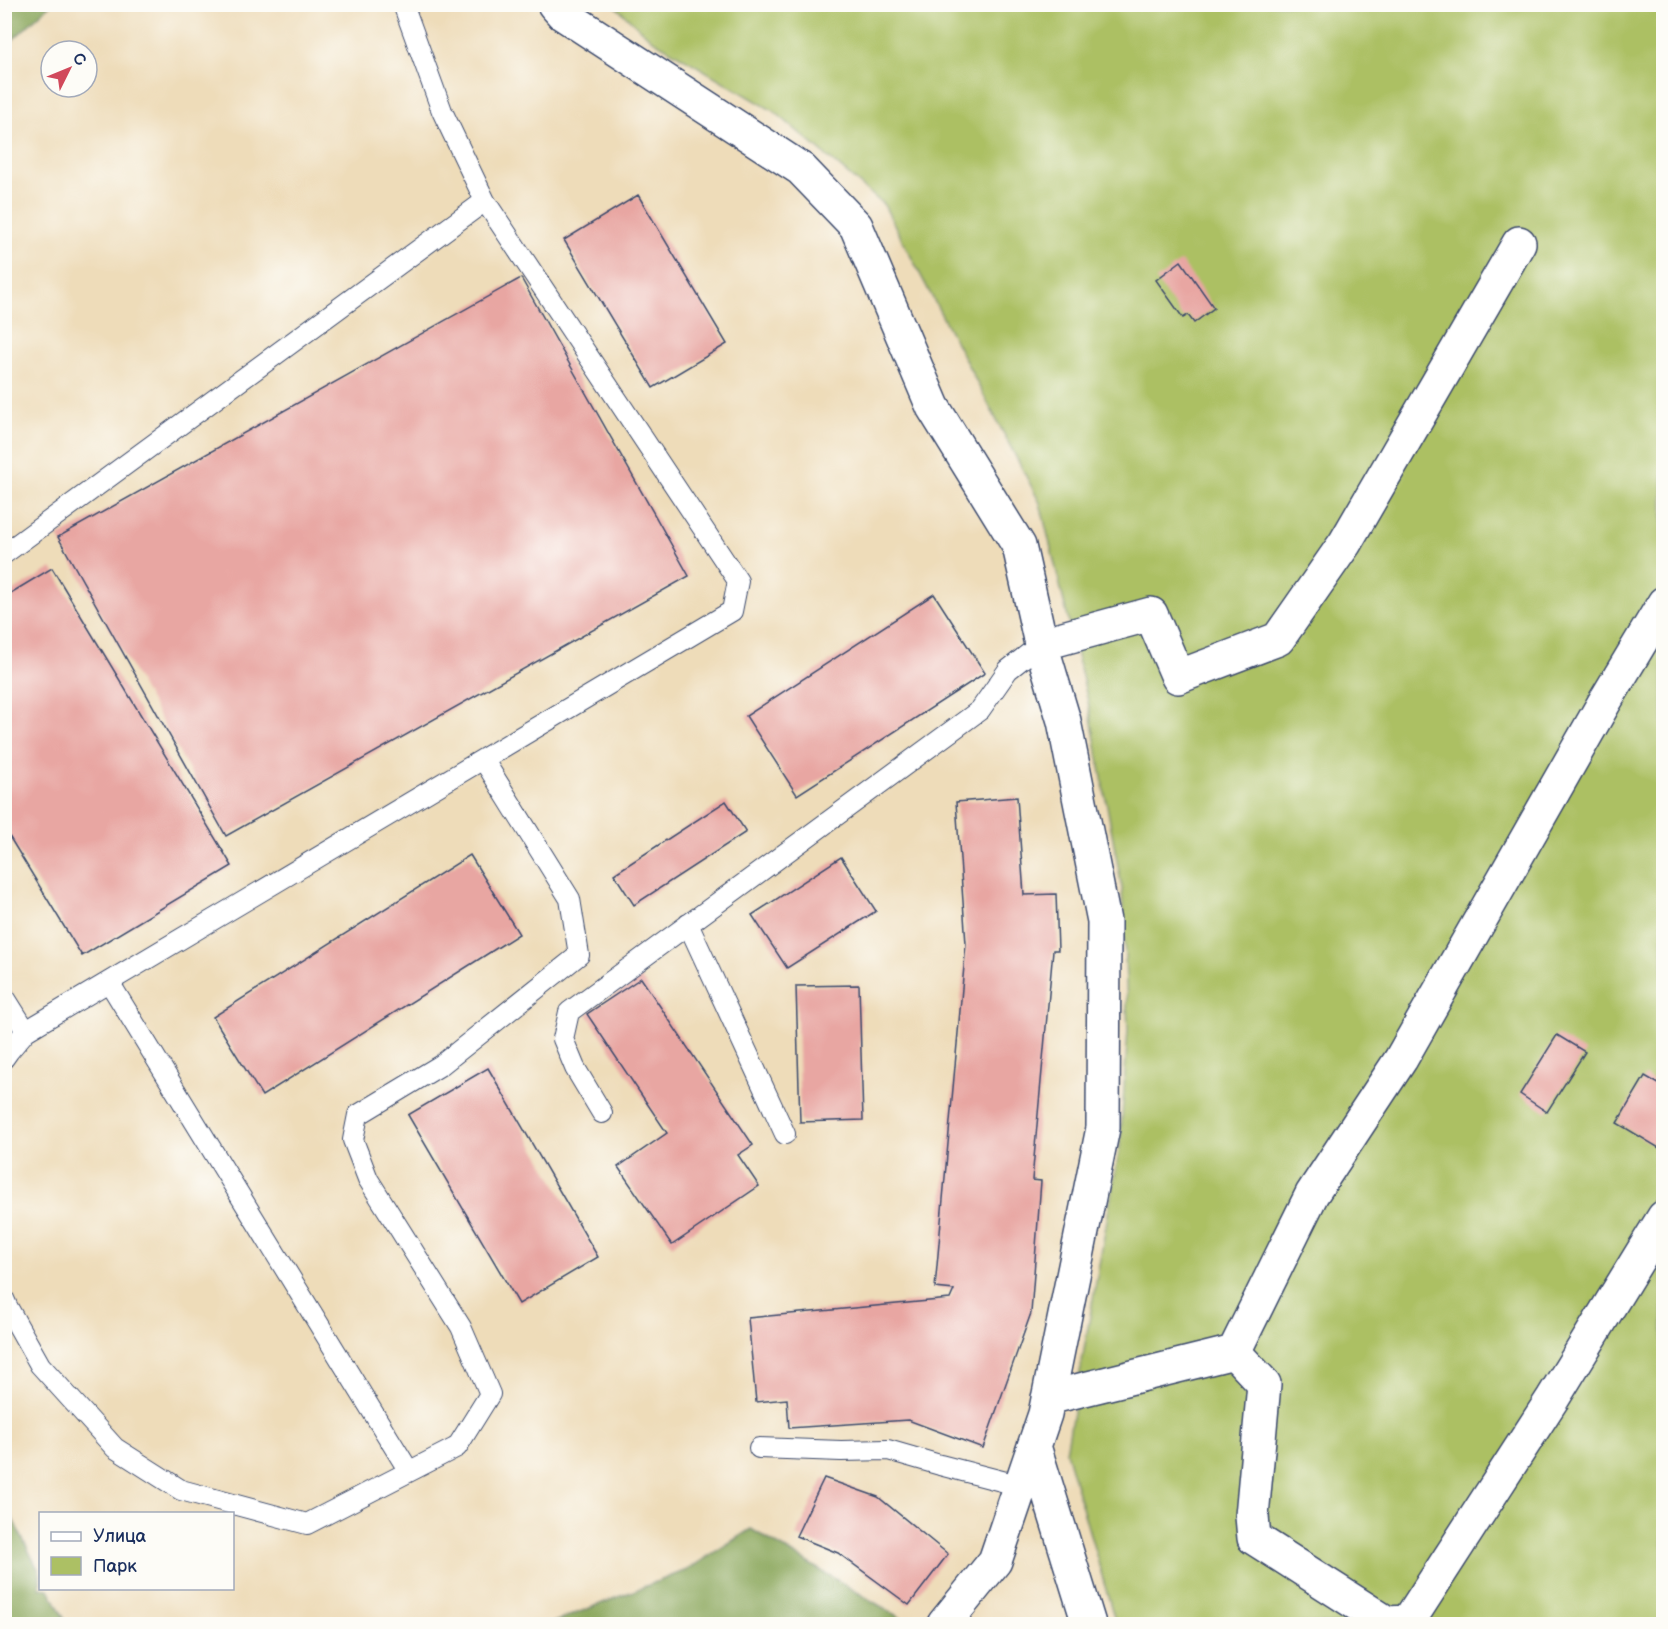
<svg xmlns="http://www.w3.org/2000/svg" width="1668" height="1629" font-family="'Balsamiq Sans',sans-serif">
<rect width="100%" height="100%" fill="#fdfcf7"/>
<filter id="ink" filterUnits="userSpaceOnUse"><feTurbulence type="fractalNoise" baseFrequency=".0167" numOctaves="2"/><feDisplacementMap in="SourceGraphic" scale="12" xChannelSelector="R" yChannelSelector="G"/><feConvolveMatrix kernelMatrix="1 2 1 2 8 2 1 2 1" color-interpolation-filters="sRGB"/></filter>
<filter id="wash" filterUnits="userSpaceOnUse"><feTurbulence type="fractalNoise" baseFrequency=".008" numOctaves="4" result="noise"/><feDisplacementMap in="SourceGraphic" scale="24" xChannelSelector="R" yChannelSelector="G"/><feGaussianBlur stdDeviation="1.35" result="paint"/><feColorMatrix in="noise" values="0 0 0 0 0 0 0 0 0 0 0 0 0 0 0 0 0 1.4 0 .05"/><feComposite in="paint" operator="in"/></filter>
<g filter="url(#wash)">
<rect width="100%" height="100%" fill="#eedcb9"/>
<path fill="#acc064" stroke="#647861" stroke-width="1.5" d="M1655,4L1663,15V1624H1116L1066,1452L1120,1146L1128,1030L1122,888L1088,701L1040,503L884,205L775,112L651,39L614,5Z"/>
<path fill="#89a65a" stroke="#526a5c" stroke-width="1.5" d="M5,4H50V5L5,47Z
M4,1502L40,1573V1588L49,1589L67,1624H5Z
M751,1529L904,1620L901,1624H549L687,1570Z"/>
<g id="blocks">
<path fill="#e8a6a2" d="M638,195L727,344L653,388L564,240Z
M1181,261L1214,308L1194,323L1188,315L1183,318L1156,280Z
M521,278L689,576L226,836L58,537Z
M52,568L232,866L82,956L4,828V597Z
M934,594L985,673L797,795L746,716Z
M1017,797L1024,895L1056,894L1058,950H1053L1032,1180L1041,1181L1031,1313L983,1448L908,1420L789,1428L787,1399L756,1402L748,1318L950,1299L954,1290L935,1288L966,944L956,802Z
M726,801L746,832L634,905L614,874Z
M470,855L519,934L262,1096L213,1017Z
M841,857L876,911L787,968L752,915Z
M641,978L753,1145L738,1155L759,1186L672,1245L618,1167L667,1133L587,1014Z
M859,985L863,1120L800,1122L796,986Z
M1557,1035L1585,1052L1547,1112L1520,1094Z
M488,1068L598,1257L519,1304L408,1115Z
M1645,1076L1664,1087V1151L1617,1123Z
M824,1478L878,1497L948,1554L909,1605L838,1553L796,1536Z"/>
</g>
</g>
<g filter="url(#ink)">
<use href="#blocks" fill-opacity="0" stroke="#3b496c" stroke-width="1.5"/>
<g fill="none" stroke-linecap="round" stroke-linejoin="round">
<defs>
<path id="service" d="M4,554L485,201L442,111L403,4
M688,924L785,1134
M109,982L407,1468
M4,996L26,1031L732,611L738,581L485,201
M4,1058L9,1051L26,1031
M602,1113L575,1068L563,1039L569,1012L980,710L1008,670L1041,644
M4,1299L8,1308L40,1365L115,1448L181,1490L307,1524L457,1447L490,1394L461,1327L368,1179L353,1140L358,1115L441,1065L579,955L570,899L483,759
M759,1448L841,1451L888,1450L940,1465L1021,1486"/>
<path id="minor" d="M554,4L563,14L801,169L856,226L933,407L1019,546L1041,644L1064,721L1104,921L1103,1128L1045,1414L995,1561L944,1624
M1041,644L1151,614L1178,677L1278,639L1345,543L1519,243
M1234,1352L1312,1194L1401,1059L1604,703L1664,603
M1048,1398L1234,1352L1264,1384L1252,1516L1254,1538L1387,1623L1408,1622L1553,1398L1664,1217
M1034,1446L1089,1624"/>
</defs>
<use href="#service" stroke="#3b496c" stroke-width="22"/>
<use href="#minor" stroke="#3b496c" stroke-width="36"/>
<use href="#service" stroke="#fff" stroke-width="20"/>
<use href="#minor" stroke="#fff" stroke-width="33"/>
</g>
</g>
<rect width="1668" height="1629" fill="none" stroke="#fdfcf7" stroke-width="24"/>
<rect x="39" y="1512" width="195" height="78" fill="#fdfcf7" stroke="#a3aaba" stroke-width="1.5"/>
<rect x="51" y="1532" width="30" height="9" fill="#ffffff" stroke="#a3aaba" stroke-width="1.5"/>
<text x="93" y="1542" font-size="18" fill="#1b2f5e">Улица</text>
<rect x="51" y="1557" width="30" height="18" fill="#acc064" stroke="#a3aaba" stroke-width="1.5"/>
<text x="93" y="1572" font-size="18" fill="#1b2f5e">Парк</text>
<g transform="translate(69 69) rotate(47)"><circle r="28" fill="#fdfcf7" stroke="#a3aaba" stroke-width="1.5"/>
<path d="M0-4.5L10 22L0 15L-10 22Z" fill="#d1495b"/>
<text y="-9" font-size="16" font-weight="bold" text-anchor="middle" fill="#1b2f5e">С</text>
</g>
</svg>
